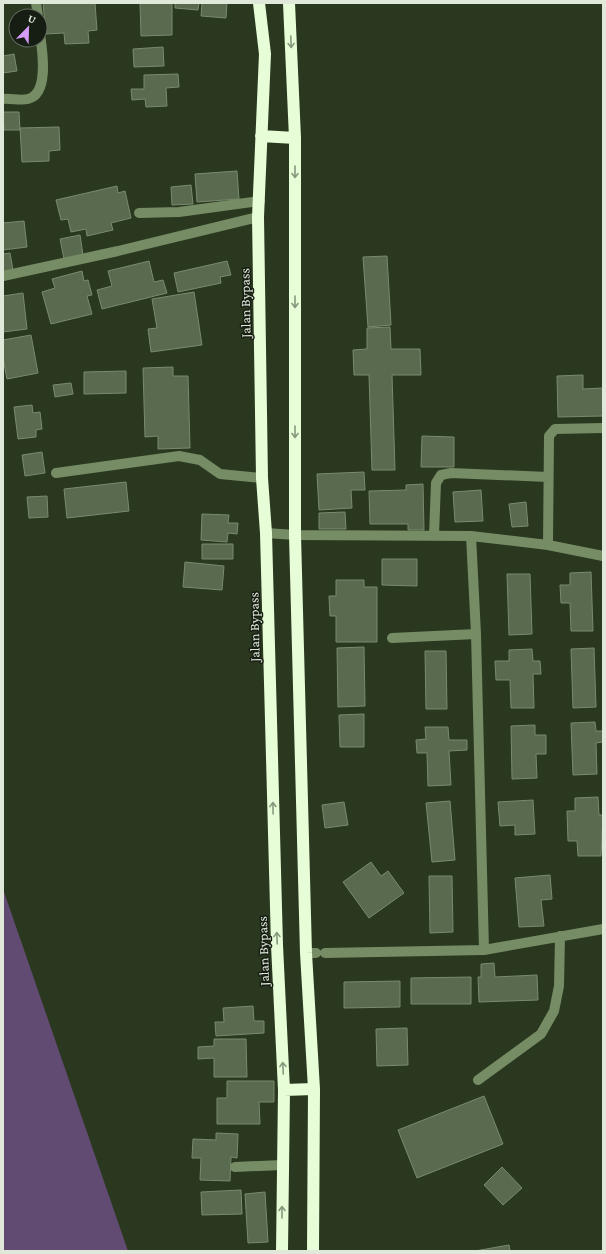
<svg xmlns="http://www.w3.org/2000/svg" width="606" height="1254" font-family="'Crimson Pro',serif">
<rect width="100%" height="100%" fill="#2a381f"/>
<path fill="#624b72" d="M3,889L128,1251H3Z"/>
<path fill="#5a6a4f" stroke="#798a6e" d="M43,3H95L97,30L88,31L89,43L65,44L64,33L46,34Z
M140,3H172V35L141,36Z
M175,3H199L198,10L175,8Z
M202,3H227L226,18L201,16Z
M163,47L164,66L134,67L133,49Z
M14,54L17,71L3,73V56Z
M178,74L179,87L166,88L167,106L146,107L145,99L132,100L131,89H144V75Z
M3,112H19L20,130H4Z
M59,127L60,150L49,151V161L22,162L20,128Z
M237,171L239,199L197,202L195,174Z
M191,185L193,204L172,205L171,187Z
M117,186L118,193L125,191L131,218L111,223L113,230L87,236L86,229L71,232L68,219L61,220L56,200Z
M24,221L27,247L3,250V223Z
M80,235L83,255L64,259L60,239Z
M10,253L13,270L3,272V254Z
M387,256L391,325L368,327L363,257Z
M149,261L154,282L163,280L167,293L102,309L97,290L112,286L108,271Z
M227,261L231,275L220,277L221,283L178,292L174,273Z
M82,271L84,281L88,280L92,295L87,296L92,314L51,324L42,292L55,288L52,279Z
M194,292L202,345L151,352L148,329L157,328L152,299Z
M23,293L27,329L3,332V296Z
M390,327L391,349H420L421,375H392L395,470H372L369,375H354L353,350L367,349V328Z
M31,335L38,373L7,379L3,358V340Z
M173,367V376H188L190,448L158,449V436L145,437L143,368Z
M126,371V393L84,394V372Z
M583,375V389L603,388V416L558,417L557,376Z
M71,383L73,394L55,397L53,385Z
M32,405L33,413L40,412L42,429L36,430V437L18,439L14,407Z
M422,436L454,437V467H421Z
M42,452L45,473L25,476L22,455Z
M364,472L365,490H351L352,508L319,510L317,474Z
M126,482L129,511L67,518L64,489Z
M423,484L424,530H408V524H370L369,491L406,490V485Z
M481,490L483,521L455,522L453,492Z
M47,496L48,517L29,518L27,497Z
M526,502L528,526L512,527L509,504Z
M345,512L346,529H319V513Z
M202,514L229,515L228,523H238L237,534L228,533L227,542L201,540Z
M202,544H233V559H202Z
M382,559H417V586L382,585Z
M185,562L224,566L222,590L183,587Z
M591,572L593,631H571L570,603H561L560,585H570V573Z
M507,574H530L532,634L509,635Z
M336,580H364V587H377V642H336V616H330L329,596H336Z
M364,647L365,706L338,707L337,648Z
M594,648L596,707L573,708L571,649Z
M532,649L533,661H540L541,674H533L534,708H511L510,680H496L495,661H509V650Z
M425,651H446L447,709H426Z
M364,714V747H340L339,715Z
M595,722L596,731H603V742L596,743L597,774L573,775L571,723Z
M535,725V735H546V754H536L537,778L512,779L511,726Z
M425,727H448L449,740H467V750L449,751L451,785L428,786L427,753H417L416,740L426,739Z
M598,797L599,815H603L601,856H578L577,841H568L567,811H575V798Z
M533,800L535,834L515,835V825L500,826L498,802Z
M450,801L455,860L432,862L426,803Z
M344,802L348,825L325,828L322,805Z
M371,862L381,876L388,871L404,893L369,918L343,882Z
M550,875L552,899L541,900L544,926L519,927L515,878Z
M429,876H452L453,932L430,933Z
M494,963L495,977L537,975L538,1000L479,1002L478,977H481V964Z
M471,977V1004H411V978Z
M400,981V1007L344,1008V982Z
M253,1006L254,1021H264V1033L216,1036L215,1022H224L223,1008Z
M407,1028L408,1065L377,1066L376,1029Z
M214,1039H246L247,1077H214V1058L198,1059V1047L214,1046Z
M227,1081H274V1102H259L260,1124H217V1098H227Z
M484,1096L503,1144L417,1178L398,1130Z
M216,1133L238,1134L237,1158L231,1157L230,1181L200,1180L201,1158H192L193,1139L216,1140Z
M502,1167L522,1188L503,1205L484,1185Z
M241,1190L242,1214L202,1215L201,1192Z
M265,1192L268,1242L248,1243L245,1194Z
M509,1245L510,1251H475Z"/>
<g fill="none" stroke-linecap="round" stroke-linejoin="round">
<path stroke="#758c65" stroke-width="10" d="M36,3L38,16
M3,99C11,98 20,101 28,99C50,94 42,49 40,34
M139,213L179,212L260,201
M3,276L118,251L258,217
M56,473L179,456L200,460L220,474L262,478
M266,533L295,535L471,536L476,634L484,950L325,953
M434,535L436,483L441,475L451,473L548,477
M471,536L548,545L603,556
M548,545L549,436L555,429L603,428
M392,638L476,634
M484,950L603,929
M306,953H316
M478,1080L541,1034L554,1011L559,986L560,936
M235,1167L282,1165"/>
<path stroke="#e6fdd7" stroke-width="12" d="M259,3L265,54L258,217L262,478L266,533L277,945L284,1090L282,1251
M289,3L295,138V535L306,953L314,1089L313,1251
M261,136L295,138
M284,1090L314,1089"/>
</g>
<defs><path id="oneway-shaft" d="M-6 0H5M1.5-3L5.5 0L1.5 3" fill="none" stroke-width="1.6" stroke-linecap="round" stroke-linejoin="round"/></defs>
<g stroke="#88987e">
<use href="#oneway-shaft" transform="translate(291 42) rotate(88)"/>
<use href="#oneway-shaft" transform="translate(295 172) rotate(90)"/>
<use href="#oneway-shaft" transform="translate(295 302) rotate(90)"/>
<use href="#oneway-shaft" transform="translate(295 432) rotate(90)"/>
<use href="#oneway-shaft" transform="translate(273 808) rotate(-91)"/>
<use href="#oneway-shaft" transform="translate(277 938) rotate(-92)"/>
<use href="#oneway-shaft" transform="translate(283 1068) rotate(-93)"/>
<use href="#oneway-shaft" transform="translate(282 1212) rotate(-90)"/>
</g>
<g text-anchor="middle" stroke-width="3" stroke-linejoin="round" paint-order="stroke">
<g font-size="14" fill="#dfe8d9" stroke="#161d12">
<text transform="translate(245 303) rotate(-91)" y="5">Jalan Bypass</text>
<text transform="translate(254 627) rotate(-91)" y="5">Jalan Bypass</text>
<text transform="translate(263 951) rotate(-92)" y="5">Jalan Bypass</text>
</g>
</g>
<rect width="606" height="1254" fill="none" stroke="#dfe8d9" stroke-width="8"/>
<g transform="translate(28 28) rotate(23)"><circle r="19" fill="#161d12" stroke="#666e62"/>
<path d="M0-3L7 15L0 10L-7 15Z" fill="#d59bfa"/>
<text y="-6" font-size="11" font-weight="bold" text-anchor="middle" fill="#dfe8d9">U</text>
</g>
</svg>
